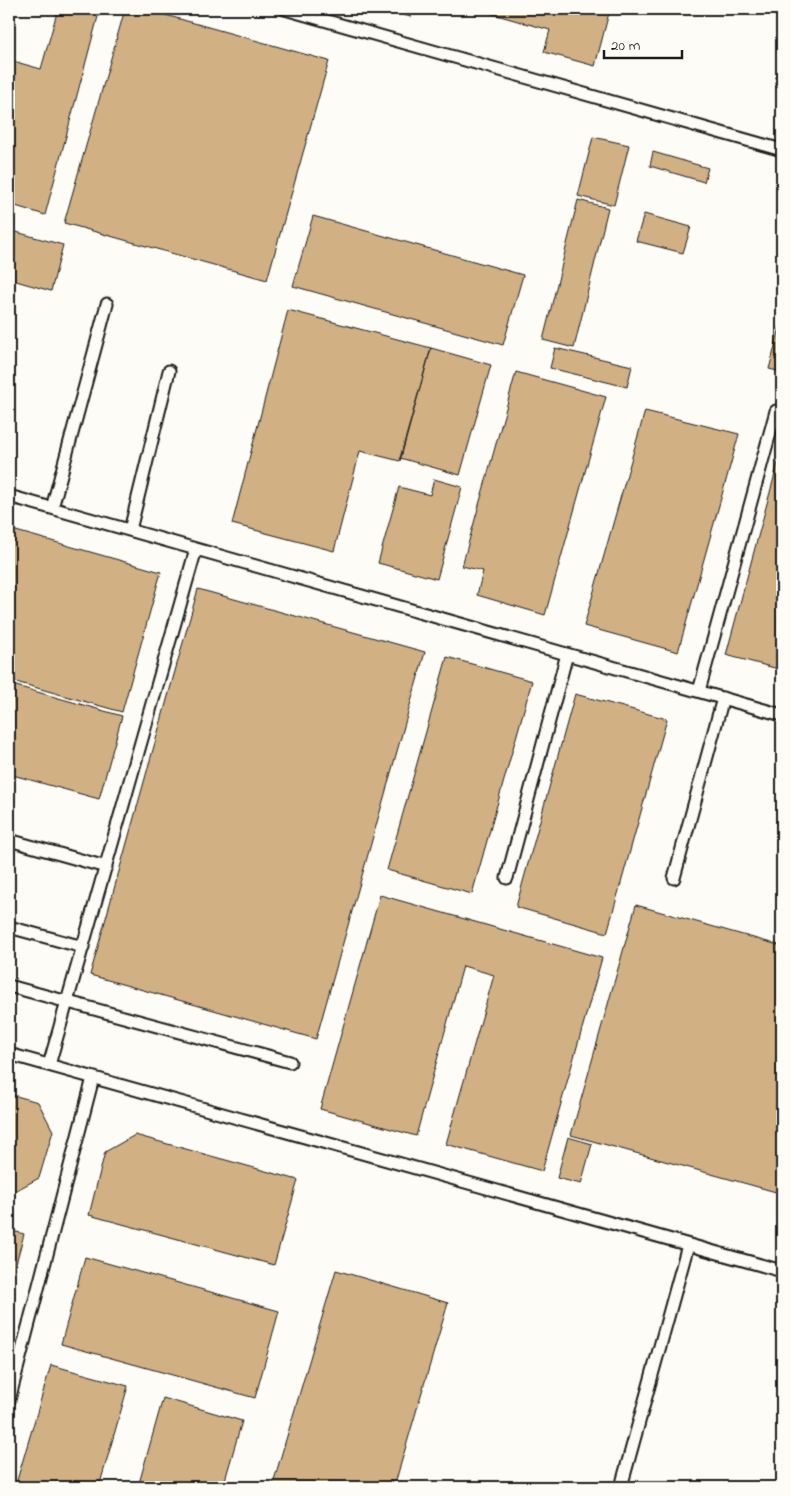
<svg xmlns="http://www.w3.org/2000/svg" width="791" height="1496" font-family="'Indie Flower',sans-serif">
<rect width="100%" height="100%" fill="#fdfcf7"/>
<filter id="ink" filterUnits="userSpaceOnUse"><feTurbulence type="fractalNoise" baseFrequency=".02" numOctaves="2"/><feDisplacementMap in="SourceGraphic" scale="10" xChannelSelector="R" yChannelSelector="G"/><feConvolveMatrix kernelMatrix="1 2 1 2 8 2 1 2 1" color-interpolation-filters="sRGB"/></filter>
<g filter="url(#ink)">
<path fill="#d1b184" stroke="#1c1c1c" d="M58,9H100L45,215L9,204V60L41,69Z
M125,9H144L329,61L267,280L64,223Z
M380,9H413L411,17Z
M475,9H610L595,66L544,52L550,30Z
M593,137L629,145L614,205L578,196Z
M653,152L708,168L704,182L650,166Z
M578,200L608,208L574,348L543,340Z
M644,214L691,227L683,253L636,241Z
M313,216L523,275L503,345L293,286Z
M9,230L63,245L51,291L9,279Z
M288,310L431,348L400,461L360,451L334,551L232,524Z
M782,320V372L769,369Z
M431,348L491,365L460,475L400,458Z
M555,348L632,366L627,387L550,368Z
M516,372L606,397L545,615L477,595L483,571L462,566Z
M645,411L739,434L678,652L584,626Z
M782,448V614L778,629L782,630V670L726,655Z
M434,479L462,487L437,579L378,563L399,487L430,495Z
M9,529L161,572L122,712L9,680Z
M198,589L425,652L316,1039L90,975Z
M447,657L532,681L472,894L387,870Z
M9,684L122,716L99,799L9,774Z
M575,694L667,719L607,933L516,907Z
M380,895L602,958L542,1171L446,1144L494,975L463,966L416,1136L320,1109Z
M636,905L782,946V1169L776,1192L571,1135Z
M9,1094L38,1102L53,1131L39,1178L13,1192L9,1191Z
M135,1135L298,1180L274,1265L89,1215L105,1152Z
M568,1137L592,1144L581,1184L557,1178Z
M9,1230L24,1234L9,1289Z
M85,1257L279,1311L255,1398L61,1344Z
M336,1270L448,1303L394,1487H272Z
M51,1365L128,1386L99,1487H15Z
M163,1398L242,1421L223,1487H138Z"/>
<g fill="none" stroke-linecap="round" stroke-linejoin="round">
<defs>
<path id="lane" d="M285,9L782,150
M9,496L782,715
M52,508L107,304
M130,530L169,371
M699,691L776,411
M9,840L106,867
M507,878L567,654
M674,878L723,698
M9,927L83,947
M9,986L290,1062
M9,1054L782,1271
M49,1065L196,549
M9,1400L93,1078
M621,1487L688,1245"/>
</defs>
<use href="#lane" stroke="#1c1c1c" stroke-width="15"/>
<use href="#lane" stroke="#fdfcf7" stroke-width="11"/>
</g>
</g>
<rect width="791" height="1496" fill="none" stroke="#fdfcf7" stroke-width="30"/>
<rect x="15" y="15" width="761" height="1466" fill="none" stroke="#1c1c1c" stroke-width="2" filter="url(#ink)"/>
<path d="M604 50v8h78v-8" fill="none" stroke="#1c1c1c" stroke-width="2.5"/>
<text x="611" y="50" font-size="15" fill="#1c1c1c" stroke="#fdfcf7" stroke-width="4" paint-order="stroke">20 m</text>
</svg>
